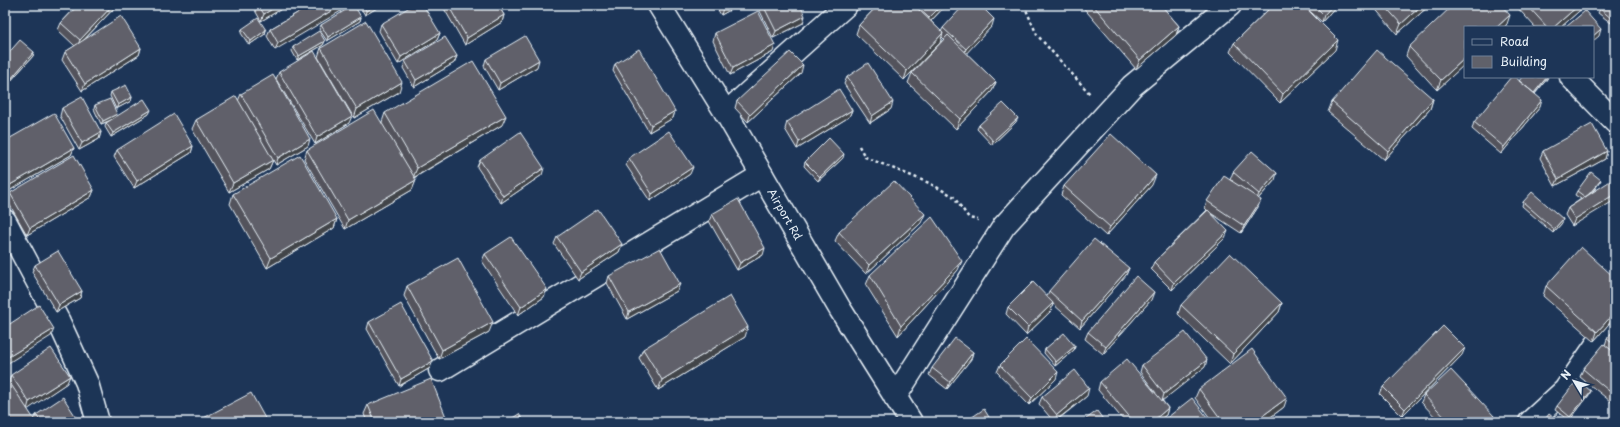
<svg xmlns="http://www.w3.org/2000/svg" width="1620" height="427" font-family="'Playpen Sans',sans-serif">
<rect width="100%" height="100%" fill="#1d3557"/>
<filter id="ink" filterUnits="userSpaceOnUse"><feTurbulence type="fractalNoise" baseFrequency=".025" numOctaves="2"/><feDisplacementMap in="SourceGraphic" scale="8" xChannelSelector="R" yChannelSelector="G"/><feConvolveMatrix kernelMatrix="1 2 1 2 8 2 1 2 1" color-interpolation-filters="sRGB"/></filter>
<g filter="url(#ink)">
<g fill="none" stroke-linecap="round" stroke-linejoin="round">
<defs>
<path id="minor" d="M1502,5L1523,27
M1571,77L1615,122
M726,113L846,5
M5,221L59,322L87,383L98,422
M440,370L762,175
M895,397L1004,226L1132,86L1230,5
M1530,422L1565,390L1615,318"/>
<g id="major">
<path id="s1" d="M659,5L726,113L840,309L911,422"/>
</g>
</defs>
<use href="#minor" stroke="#e8f1f8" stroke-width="25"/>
<use href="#major" stroke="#e8f1f8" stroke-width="25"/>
<path stroke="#e8f1f8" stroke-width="2.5" stroke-dasharray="3 3" stroke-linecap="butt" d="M1024,5L1037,35L1091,95
M859,146L865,157L929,183L953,196L969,218L978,220"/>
<use href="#minor" stroke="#1d3557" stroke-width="22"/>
<use href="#major" stroke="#1d3557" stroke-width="22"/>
</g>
<path fill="#53535b" stroke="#e8f1f8" d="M78,5H117L83,41L141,48L139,55L82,91L62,60L65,52L75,46L58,30L61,23Z
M252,5H288L261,21Z
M311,5L275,50L267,36L270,29Z
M359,5H382L365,15Z
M442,5H498L504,15L502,22L465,45Z
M715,5H739L721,15Z
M757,5H800L803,23L773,38Z
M878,5H946L931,21L941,32L943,28L992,26L966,53L996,82L992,91L956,129L908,83L912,73L944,39L942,37L940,43L904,80L856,34L859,25Z
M1081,5H1161L1179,26L1176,35L1136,69Z
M1273,5H1337L1322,22L1303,5L1335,50L1280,103L1230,52L1234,43Z
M1372,5H1430L1397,34Z
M1515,5H1586L1561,27H1535Z
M1600,9L1615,18L1611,23L1598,13Z
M361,17L360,21L327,41L319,29L321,25Z
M381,24L440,33L437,40L398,64L379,31Z
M1507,24L1437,90L1406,56L1409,47Z
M242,29L266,30L265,34L249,45L241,33Z
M715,33L773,52L730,75L713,41Z
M325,41L323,45L297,60L292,51L293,47Z
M321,48L399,92L354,118L318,57Z
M34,52L33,56L8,84L5,82V57Z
M457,56L454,63L414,87L403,68L405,61Z
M486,59L537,67L498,90L484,66Z
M615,64L675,111L673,118L649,132L613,71Z
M279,72L349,123L315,144L276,79Z
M801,73L748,122L735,108L737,101Z
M847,77L891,109L870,123L844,84Z
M1547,79L1535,94L1540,107L1501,154L1472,129L1474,122L1519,81Z
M111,92L132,97L131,101L116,109L110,96Z
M241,94L308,146L276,165L273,160L269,169L229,192L192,129L196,120L238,101Z
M1433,99L1430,109L1384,160L1328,112L1332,102Z
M95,105L116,117L149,114L111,137L105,127L106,123L109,121L101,124L94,109Z
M62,108L101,132L99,139L79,150L60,116Z
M852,110L849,117L797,149L785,129L787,122Z
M385,113L502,125L414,178L416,180L412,190L345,229L304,159L307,150L382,122Z
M1016,122L992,145L977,129L979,125Z
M5,141L74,148L71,155L7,192L5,189Z
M193,146L191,153L134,188L114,157L117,150Z
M1543,151H1607L1605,159L1555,186L1540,158Z
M629,158L690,174L650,201L626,165Z
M843,158L818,181L804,166L805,162Z
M480,160L542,175L501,203L477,167Z
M1233,172L1275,180L1258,199V207L1241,233L1209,212L1225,238L1172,290L1151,269L1154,262L1207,210L1205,208L1207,201L1233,181L1230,180Z
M1599,183L1593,192L1572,226L1565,215L1568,208L1581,199L1575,195L1577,191Z
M1152,185L1106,236L1061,195L1064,186Z
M94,190L91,197L27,235L7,200L10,193Z
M233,194L337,219L334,228L267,268L230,204Z
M1523,202L1562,223L1553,233L1522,206Z
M712,214L763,255L737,270L709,221Z
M921,223L866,274L835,241L839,232Z
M557,237L622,244L619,252L578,279L554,244Z
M485,254L544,297L518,315L482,261Z
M35,265L82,291L80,298L56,312L32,272Z
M1129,268L1126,275L1080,328L1053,304L1051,311L1026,335L1006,314L1008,307L1047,296L1049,291Z
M958,270L898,336L866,285L870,275Z
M609,276L677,291L627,319L607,283Z
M407,286L489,332L439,359L404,296Z
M1546,286L1614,318L1594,341L1543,296Z
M1151,300L1103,354L1085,339L1088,332Z
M1282,303L1279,312L1230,364L1178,314L1181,305Z
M369,322L430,368L399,386L367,329Z
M1615,328V405L1580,377L1583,369L1605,345L1607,339Z
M745,337L658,390L639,358L643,349Z
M1075,346L1074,350L1055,366L1044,353L1045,349Z
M973,352L971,359L947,389L929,375L932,368Z
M1462,355L1402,416L1380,394L1383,387Z
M1000,365L1056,379L1029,405L997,372Z
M1142,365L1205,367L1162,400L1168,408L1166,415L1157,422H1125L1098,390L1100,382L1156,393L1140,372Z
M11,375L67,383L27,409L34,420L36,415L78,422H5L9,381Z
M1199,389L1284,407L1264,422H1213L1195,398Z
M1424,395L1492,422H1440L1421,402Z
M1589,395L1569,421L1555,410L1557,406Z
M1087,396L1055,422H1054L1039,404L1042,397Z
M368,405L448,422H367L364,414Z"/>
<path fill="#43444a" stroke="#e8f1f8" d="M113,5H117L77,47L80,40Z
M279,5H288L261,21L264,14Z
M341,5H351L275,50L278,43Z
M376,5H382L365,15L366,11Z
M729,5H739L721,15L723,8Z
M942,5H946L927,25L929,18Z
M1333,5H1337L1322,22L1324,15Z
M1422,5H1430L1397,34L1401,24Z
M1579,5H1586L1561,27H1554Z
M504,15L502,22L465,45L467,38Z
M1510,15L1507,24L1504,27H1497Z
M1615,15V18L1611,23L1612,19Z
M805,16L803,23L773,38L776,31Z
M361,17L360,21L327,41L328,37Z
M994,19L992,26L963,57L966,49Z
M1179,26L1176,35L1136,69L1140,60Z
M1601,29L1599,36L1593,41V36Z
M266,30L265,34L249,45L251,41Z
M440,33L437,40L398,64L401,57Z
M943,33L940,43L904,80L907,71Z
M1338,40L1335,50L1280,103L1283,94Z
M325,41L323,45L297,60L299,56Z
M775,45L773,52L730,75L733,68Z
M141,48L139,55L82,91L85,84Z
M34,52L33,56L8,84L10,80Z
M457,56L454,63L414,87L416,80Z
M1465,58V64L1437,90L1441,80Z
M539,60L537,67L498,90L500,83Z
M803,65L801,73L748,122L750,115Z
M1547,77H1548L1547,79L1532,97L1534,93Z
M402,82L399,92L354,118L357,109Z
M996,82L992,91L956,129L960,119Z
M132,97L131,101L116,109L118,105Z
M1433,99L1430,109L1384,160L1388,151Z
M1542,100L1540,107L1501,154L1504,147Z
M893,102L891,109L870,123L872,116Z
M151,110L149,114L111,137L113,133Z
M852,110L849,117L797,149L799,142Z
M675,111L673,118L649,132L651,125Z
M117,114L116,118L101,124L103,121Z
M352,116L349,123L315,144L317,137Z
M506,116L502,125L413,178L417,168Z
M1018,118L1016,122L992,145L993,141Z
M101,132L99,139L79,150L82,143Z
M310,139L308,146L276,165L278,158Z
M193,146L191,153L134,188L137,181Z
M74,148L71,155L7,192L10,185Z
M1607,151L1605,159L1555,186L1558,179Z
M844,154L843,158L818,181L820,177Z
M273,160L269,169L229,192L233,183Z
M693,167L690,174L650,201L652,194Z
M544,168L542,175L501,203L503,196Z
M1277,173L1275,180L1256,201L1259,194Z
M1156,175L1152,185L1106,236L1110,227Z
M416,180L412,190L345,229L348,220Z
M1601,180L1599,183L1585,202L1586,198Z
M94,190L91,197L27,235L30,228Z
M1615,194V200L1572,226L1575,219Z
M1261,200L1258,207L1241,233L1244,226Z
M925,214L921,223L866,274L869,265Z
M337,219L334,228L267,268L271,258Z
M1563,219L1562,223L1553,233L1554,229Z
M1228,231L1225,238L1172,290L1174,283Z
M622,244L619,252L578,279L581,272Z
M765,248L763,255L737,270L740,263Z
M8,251L6,255L5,256V253Z
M962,261L958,270L898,336L901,326Z
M1129,268L1126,275L1080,328L1082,321Z
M680,284L677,291L627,319L629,312Z
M547,289L544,297L518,315L521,307Z
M82,291L80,298L56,312L59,305Z
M1154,292L1151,300L1103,354L1106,347Z
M1053,303L1051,311L1026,335L1028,327Z
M1282,303L1279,312L1230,364L1233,354Z
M1615,312L1614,318L1594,341L1597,332Z
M493,322L489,332L439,359L442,350Z
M748,327L745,337L658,390L662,380Z
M54,329L51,336L5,365V359Z
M1075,346L1074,350L1055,366L1056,362Z
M1465,348L1462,355L1402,416L1405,409Z
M973,352L971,359L947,389L950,382Z
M1207,360L1205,367L1162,401L1164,394Z
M433,361L430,368L399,386L401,379Z
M1058,372L1056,379L1029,405L1032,398Z
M70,376L67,383L27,410L29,402Z
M1089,388L1087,396L1054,422L1057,415Z
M1591,391L1589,395L1569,421L1570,417Z
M1287,398L1284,407L1264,422H1254Z
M1168,408L1166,415L1157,422H1152Z
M1494,416L1492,422H1488Z"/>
<path fill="#60616a" stroke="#e8f1f8" d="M78,5H113L80,40L61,23Z
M258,5H279L264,14Z
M311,5H341L278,43L270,29Z
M354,5L361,17L328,37L321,25Z
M363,5H376L366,11Z
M413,5H423L440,33L401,57L381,24Z
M448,5H498L504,15L467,38Z
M722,5H729L723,8Z
M763,5H800L805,16L776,31Z
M878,5H914L943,33L907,71L859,25Z
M915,5H942L929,18Z
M964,5H980L994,19L966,49L943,28Z
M1093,5H1161L1179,26L1140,60Z
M1273,5H1303L1338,40L1283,94L1234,43Z
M1314,5H1333L1324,15Z
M1384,5H1422L1401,24Z
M1453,5H1501L1510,15L1497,27H1465V58L1441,80L1409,47Z
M1527,5H1579L1554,27H1547Z
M1603,5H1615V15L1612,19L1600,9Z
M758,11L775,45L733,68L715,33Z
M1585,11L1601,29L1593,36V27H1566Z
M121,16L141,48L85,84L65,52Z
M258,18L266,30L251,41L242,29Z
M366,21L402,82L357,109L321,48Z
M319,31L325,41L299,56L293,47Z
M948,35L996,82L960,119L912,73Z
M525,36L539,60L500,83L486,59Z
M445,37L457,56L416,80L405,61Z
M20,40L34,52L10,80L5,76V57Z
M639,49L675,111L651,125L615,64Z
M1377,50L1433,99L1388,151L1332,102Z
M314,51L352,116L317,137L279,72Z
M790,52L803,65L750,115L737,101Z
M473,61L506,116L417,168L385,113Z
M868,63L893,102L872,116L847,77Z
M273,75L310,139L278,158L241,94Z
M1511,77H1515L1542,100L1504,147L1474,122Z
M1522,77H1547L1534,93L1519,81Z
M126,85L132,97L118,105L111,92Z
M839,89L852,110L799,142L787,122Z
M236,96L273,160L233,183L196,120Z
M82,97L101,132L82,143L62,108Z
M110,99L117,114L103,121L95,105Z
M144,99L151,110L113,133L106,123Z
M1003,103L1018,118L993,141L979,125Z
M374,110L416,180L348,220L307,150Z
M54,113L74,148L10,185L5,177V141Z
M174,114L193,146L137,181L117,150Z
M1592,124L1607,151L1558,179L1543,151Z
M669,131L693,167L652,194L629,158Z
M520,132L544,168L503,196L480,160Z
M1111,134L1156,175L1110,227L1064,186Z
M829,138L844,154L820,177L805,162Z
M1252,151L1277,173L1259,194L1233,172Z
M74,155L94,190L30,228L10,193Z
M300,155L337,219L271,258L233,194Z
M1591,172L1601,180L1589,194L1585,197L1577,191Z
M1224,176L1261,200L1244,226L1207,201Z
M1615,178V194L1575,219L1568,208Z
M894,181L925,214L869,265L839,232Z
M1532,192L1563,219L1554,229L1523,202Z
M738,199L765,248L740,263L712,214Z
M598,209L622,244L581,272L557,237Z
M1208,210L1228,231L1174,283L1154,262Z
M932,217L962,261L901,326L870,275Z
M511,237L547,289L521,307L485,254Z
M1094,239L1129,268L1082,321L1049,291Z
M5,247L8,251L5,253Z
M1581,247L1615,278V312L1597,332L1546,286Z
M660,248L680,284L629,312L609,276Z
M58,251L82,291L59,305L35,265Z
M1230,253L1282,303L1233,354L1181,305Z
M458,258L493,322L442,350L407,286Z
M1136,276L1154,292L1106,347L1088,332Z
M1033,282L1053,303L1028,327L1008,307Z
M730,296L748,327L662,380L643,349Z
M401,304L433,361L401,379L369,322Z
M39,305L54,329L5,359V327Z
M1443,326L1465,348L1405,409L1383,387Z
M1615,328V345L1607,339Z
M1185,332L1207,360L1164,394L1142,365Z
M1064,333L1075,346L1056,362L1045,349Z
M955,338L973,352L950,382L932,368Z
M1026,339L1058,372L1032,398L1000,365Z
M1604,344L1615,353V396L1583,369Z
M51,348L70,376L29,402L11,375Z
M1252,349L1287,398L1254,422H1223L1199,389Z
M1127,359L1168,408L1152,422H1134L1100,382Z
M1075,370L1089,388L1057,415L1042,397Z
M1451,370L1494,416L1488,422H1449L1424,395Z
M431,379L448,422H375L368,405Z
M8,380L36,422H5V382Z
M1577,380L1591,391L1570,417L1557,406Z
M251,393L267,422H196Z
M63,397L78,420L75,422H41L36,415Z
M1192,398L1211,422H1163V421Z
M984,409L992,422H965Z
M1097,411L1105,422H1082Z
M519,414L524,422H506Z
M1549,414L1559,422H1543Z
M1613,418L1615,420V422H1609Z"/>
</g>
<g text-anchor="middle" stroke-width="3.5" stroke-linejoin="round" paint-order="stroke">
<g font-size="11" fill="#e8f1f8" stroke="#1d3557">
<text dy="4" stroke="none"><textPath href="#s1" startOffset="244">Airport Rd</textPath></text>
</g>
</g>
<rect width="1620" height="427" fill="none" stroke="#1d3557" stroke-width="20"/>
<rect x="10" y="10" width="1600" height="407" fill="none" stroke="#e8f1f8" stroke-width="1.5" filter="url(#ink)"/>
<rect x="1464" y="26" width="130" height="52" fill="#1d3557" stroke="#6e8097"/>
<rect x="1472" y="39" width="20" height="6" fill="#1d3557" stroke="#6e8097"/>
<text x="1500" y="46" font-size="12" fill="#e8f1f8">Road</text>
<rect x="1472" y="56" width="20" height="12" fill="#60616a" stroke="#6e8097"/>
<text x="1500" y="66" font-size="12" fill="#e8f1f8">Building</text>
<g transform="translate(1574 381) rotate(308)" stroke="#1d3557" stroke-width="3" paint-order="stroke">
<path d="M0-3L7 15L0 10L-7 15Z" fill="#e8f1f8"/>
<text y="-6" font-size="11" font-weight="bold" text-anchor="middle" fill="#e8f1f8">N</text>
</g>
</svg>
